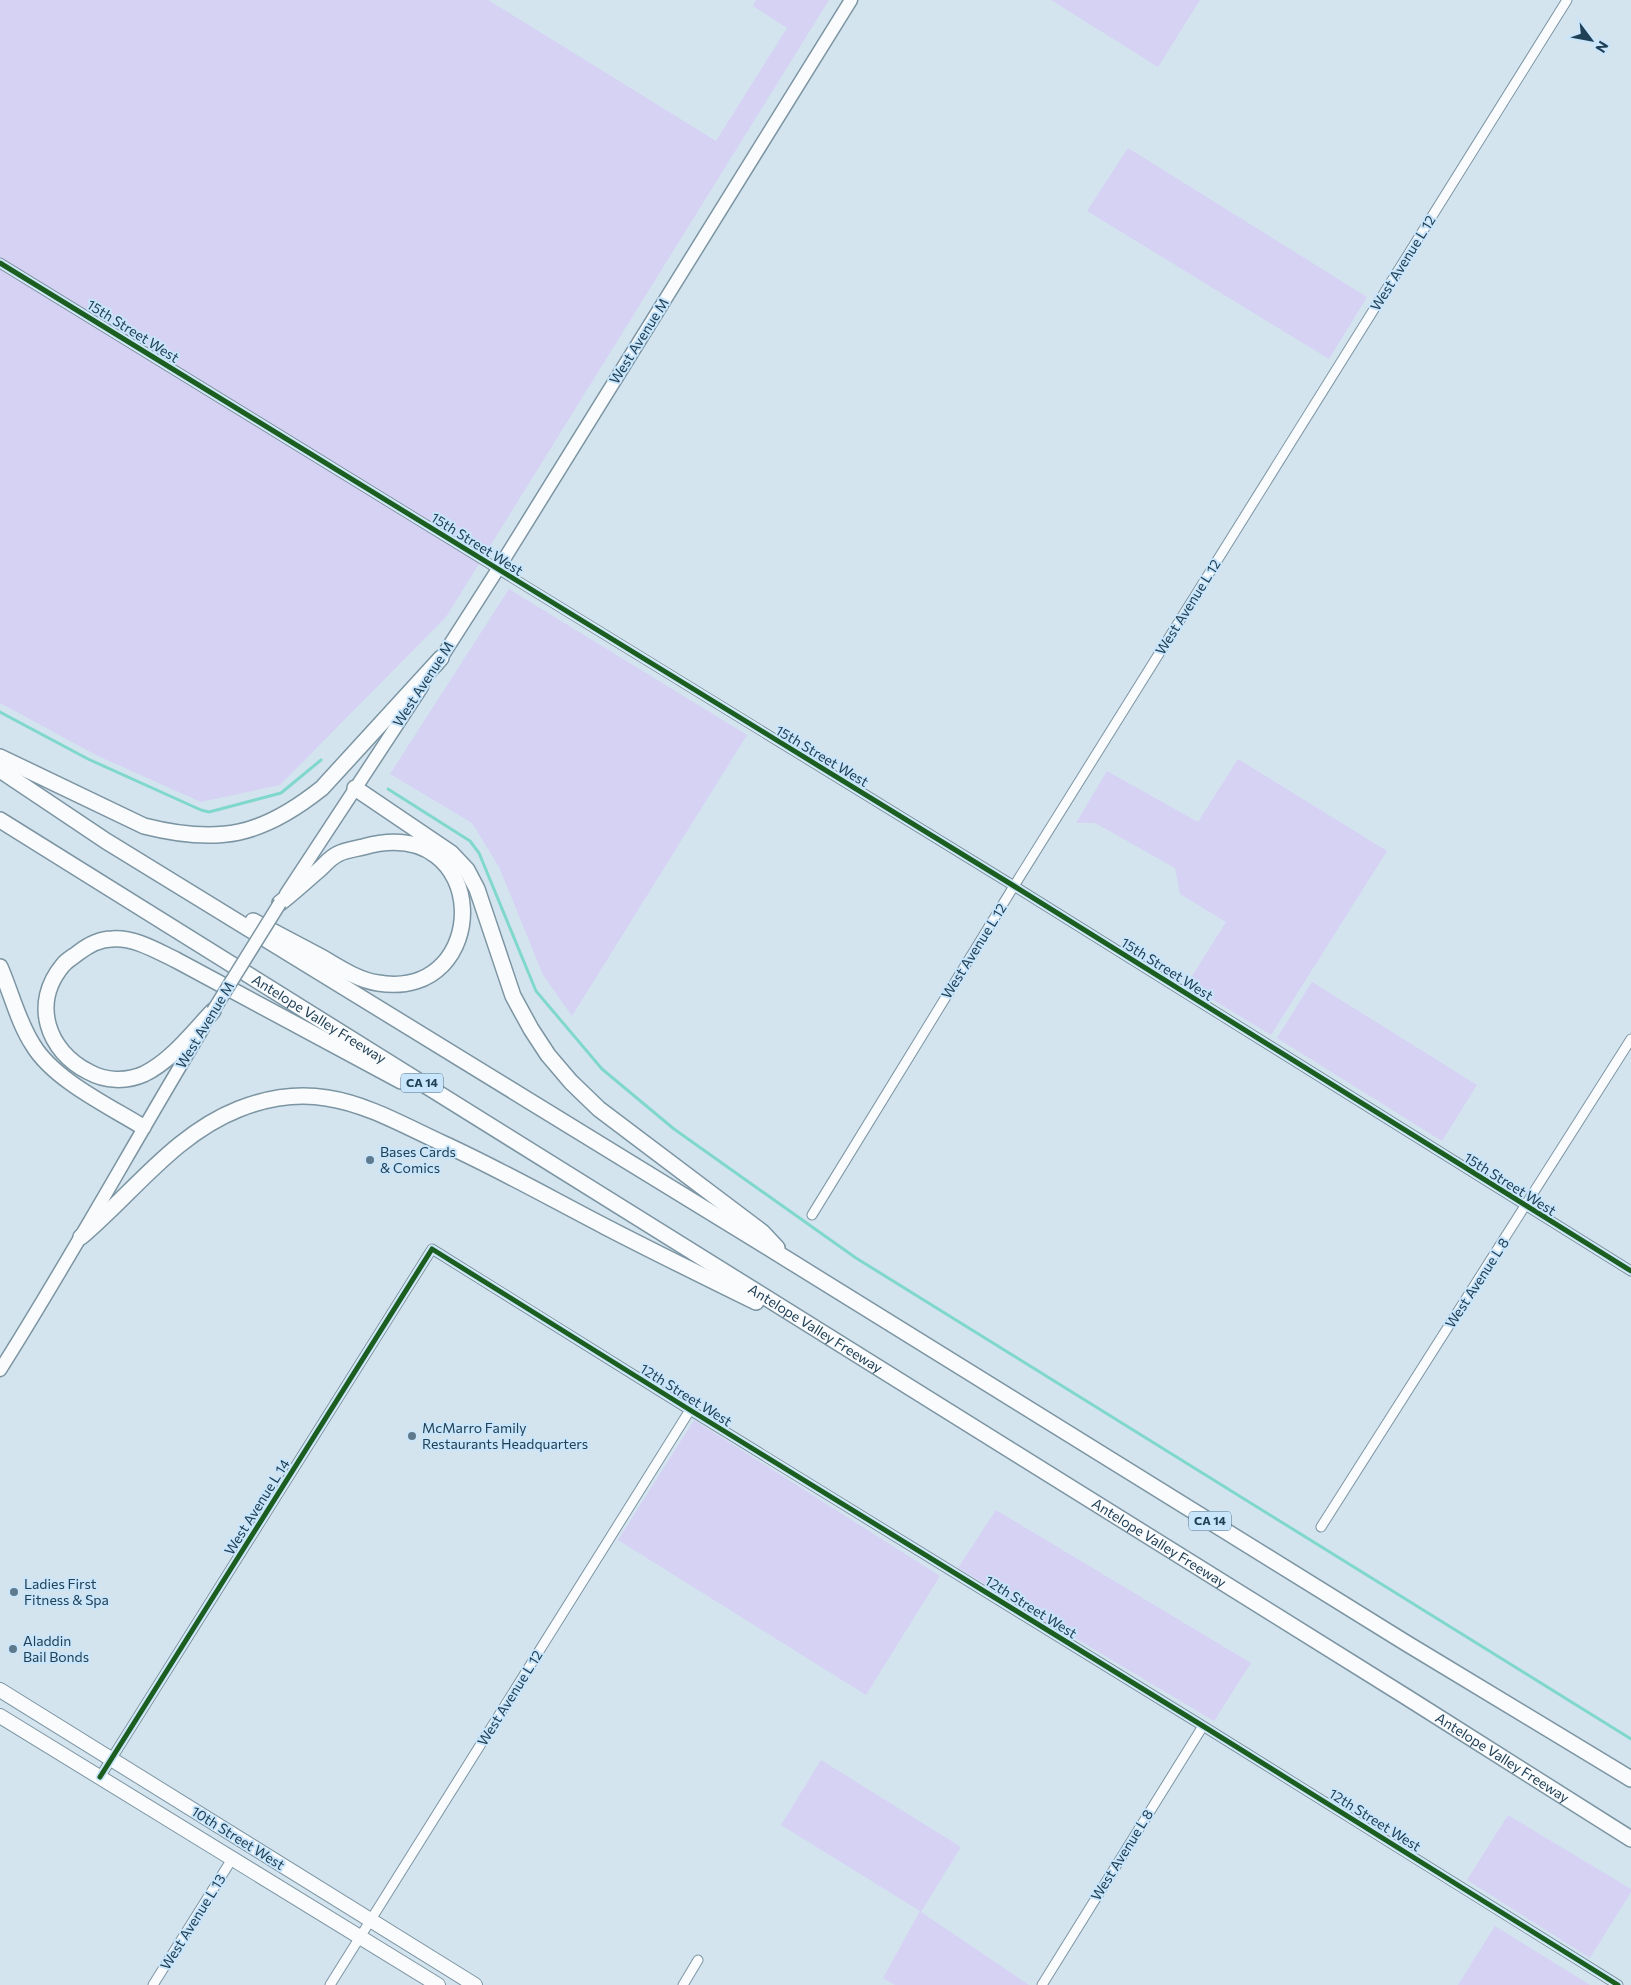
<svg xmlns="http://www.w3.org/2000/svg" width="1631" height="1985" font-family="Commissioner,sans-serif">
<rect width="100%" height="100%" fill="#d4e4ef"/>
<path fill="#d5d2f4" d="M0,0H488L716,141L787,28L753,6L756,0H829L446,617L280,785L201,802L98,756L0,703Z
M1051,0H1200L1158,67Z
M1128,148L1367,297L1329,359L1087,211Z
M509,589L747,735L572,1016L543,975L499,867L472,823L390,774Z
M1238,759L1387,851L1271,1035L1187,984L1226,922L1180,894L1175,868L1095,823H1076L1107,771L1198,822Z
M1312,982L1477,1085L1442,1141L1277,1038Z
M694,1420L940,1576L866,1695L618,1540Z
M996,1510L1251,1663L1214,1721L958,1568Z
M821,1760L961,1847L921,1912L1029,1985H895L883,1978L920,1911L781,1825Z
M1508,1815L1631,1889V1892L1590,1958L1467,1880Z
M1495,1926L1590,1985H1458Z"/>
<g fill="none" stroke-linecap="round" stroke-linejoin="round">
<path stroke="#80d8cd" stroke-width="3" d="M0,712L88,759L201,810L209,812L281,793L321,760
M388,789L470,841L479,853L536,991L602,1069L674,1129L856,1258L1631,1739"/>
<defs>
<path id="minor" d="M0,263L1014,886L1631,1271
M812,1215L1014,886L1567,0
M1321,1527L1631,1039
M100,1777L432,1249L690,1410L1203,1726L1618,1985
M153,1985L232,1859
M330,1985L690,1410
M683,1985L698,1960
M1042,1985L1203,1726"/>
<path id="secondary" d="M436,666L498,569L851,0
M286,894L422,687
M0,1370C71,1258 134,1142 203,1028"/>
<path id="primary" d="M0,1690L475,1985
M0,1716L438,1985"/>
<g id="motorway">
<path d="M0,757L144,826C219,845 262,836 322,788L441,658"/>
<path d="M0,770L106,841L790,1261L1406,1643L1631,1779"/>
<path d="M355,788L451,853L467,870L477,889L513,996L531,1029L548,1055L571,1082L599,1109L762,1232L777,1248"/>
<path id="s1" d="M0,820L1408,1698L1631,1839"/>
<path d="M253,921C276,933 300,946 323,958C340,968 358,980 378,983C493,1002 493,811 363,847C355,849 345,850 338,854C331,857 325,864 320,869C307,880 294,892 280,903"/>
<path d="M0,967C11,992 18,1022 33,1045C54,1080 109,1106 143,1127"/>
<path d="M213,1011C192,1033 171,1061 144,1074C126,1082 105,1081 89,1072C47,1051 31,1003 63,965C67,960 73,957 78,953C87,946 100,939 112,939C134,937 157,951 176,960L401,1081"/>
<path d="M81,1237C133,1193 175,1134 239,1109C267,1098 297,1093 327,1098C367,1104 405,1126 442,1143C497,1168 550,1198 604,1226C654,1252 705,1277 756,1302"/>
</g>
</defs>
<use href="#minor" stroke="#7c95a3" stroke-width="11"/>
<use href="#secondary" stroke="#7c95a3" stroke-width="15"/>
<use href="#primary" stroke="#7c95a3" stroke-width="16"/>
<use href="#motorway" stroke="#7c95a3" stroke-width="18"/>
<use href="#minor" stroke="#f9fbfd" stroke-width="9"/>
<use href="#secondary" stroke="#f9fbfd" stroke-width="12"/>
<use href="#primary" stroke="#f9fbfd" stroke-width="14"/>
<use href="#motorway" stroke="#f9fbfd" stroke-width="15"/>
<defs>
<path id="secondary-bridge" d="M213,1011L280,903"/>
</defs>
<use href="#secondary-bridge" stroke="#7c95a3" stroke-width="15" stroke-linecap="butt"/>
<use href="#secondary-bridge" stroke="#f9fbfd" stroke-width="12"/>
<defs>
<path id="cycleway" d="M0,263L1014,886L1631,1271
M100,1777L432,1249L690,1410L1203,1726L1618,1985"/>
</defs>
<use href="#cycleway" stroke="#c8e5fb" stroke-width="8"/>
<use href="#cycleway" stroke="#1b5e20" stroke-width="5"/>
</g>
<g fill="#5f798c" stroke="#c8e5fb" stroke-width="2">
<circle cx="370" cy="1160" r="5"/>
<circle cx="412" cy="1436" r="5"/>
<circle cx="14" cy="1592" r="5"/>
<circle cx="13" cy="1649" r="5"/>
</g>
<g text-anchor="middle" stroke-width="4" stroke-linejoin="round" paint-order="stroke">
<g fill="#c8e5fb" stroke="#527288" stroke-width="1">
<rect x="401" y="1073.5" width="42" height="19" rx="4"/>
<rect x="1189" y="1511.5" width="42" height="19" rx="4"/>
</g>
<g font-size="12" font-weight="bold" fill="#204056">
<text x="422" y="1087">CA 14</text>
<text x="1210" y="1525">CA 14</text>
</g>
<g font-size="14" fill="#204056" stroke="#c8e5fb">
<text transform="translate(1403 263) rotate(-58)" y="5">West Avenue L 12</text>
<text transform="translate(133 331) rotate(32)" y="5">15th Street West</text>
<text transform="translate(639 341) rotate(-58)" y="5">West Avenue M</text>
<text transform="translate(477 544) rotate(32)" y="5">15th Street West</text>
<text transform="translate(1188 607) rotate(-58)" y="5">West Avenue L 12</text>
<text transform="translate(423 684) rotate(-57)" y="5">West Avenue M</text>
<text transform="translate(822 756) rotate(31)" y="5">15th Street West</text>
<text transform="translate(974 951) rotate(-58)" y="5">West Avenue L 12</text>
<text transform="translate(1167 969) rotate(32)" y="5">15th Street West</text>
<text dy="5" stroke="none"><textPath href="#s1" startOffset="376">Antelope Valley Freeway</textPath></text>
<text transform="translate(205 1025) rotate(-59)" y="5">West Avenue M</text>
<text transform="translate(1510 1184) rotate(32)" y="5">15th Street West</text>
<text transform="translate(1477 1283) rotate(-57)" y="5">West Avenue L 8</text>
<text dy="5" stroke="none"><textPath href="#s1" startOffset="961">Antelope Valley Freeway</textPath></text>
<text transform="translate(686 1395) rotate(32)" y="5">12th Street West</text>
<text transform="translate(257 1507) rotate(-58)" y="5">West Avenue L 14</text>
<text dy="5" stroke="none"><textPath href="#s1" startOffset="1366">Antelope Valley Freeway</textPath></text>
<text transform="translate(1031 1607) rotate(32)" y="5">12th Street West</text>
<text transform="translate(510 1698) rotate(-58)" y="5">West Avenue L 12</text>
<text dy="5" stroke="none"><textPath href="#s1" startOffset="1771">Antelope Valley Freeway</textPath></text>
<text transform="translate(1375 1820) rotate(32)" y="5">12th Street West</text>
<text transform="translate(238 1838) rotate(32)" y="5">10th Street West</text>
<text transform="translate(1122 1855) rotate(-58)" y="5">West Avenue L 8</text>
<text transform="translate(193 1922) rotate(-58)" y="5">West Avenue L 13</text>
</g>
<g font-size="14" fill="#204056" stroke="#c8e5fb" text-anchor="start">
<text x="380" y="1157">Bases Cards<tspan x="380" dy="16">&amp; Comics</tspan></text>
<text x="422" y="1433">McMarro Family<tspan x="422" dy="16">Restaurants Headquarters</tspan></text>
<text x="24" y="1589">Ladies First<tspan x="24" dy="16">Fitness &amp; Spa</tspan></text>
<text x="23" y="1646">Aladdin<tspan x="23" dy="16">Bail Bonds</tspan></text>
</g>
</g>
<g transform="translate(1591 40) rotate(122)" stroke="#c8e5fb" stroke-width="4" paint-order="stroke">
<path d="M0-4L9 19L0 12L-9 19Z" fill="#204056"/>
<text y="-8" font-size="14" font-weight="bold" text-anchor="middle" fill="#204056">N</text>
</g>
</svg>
